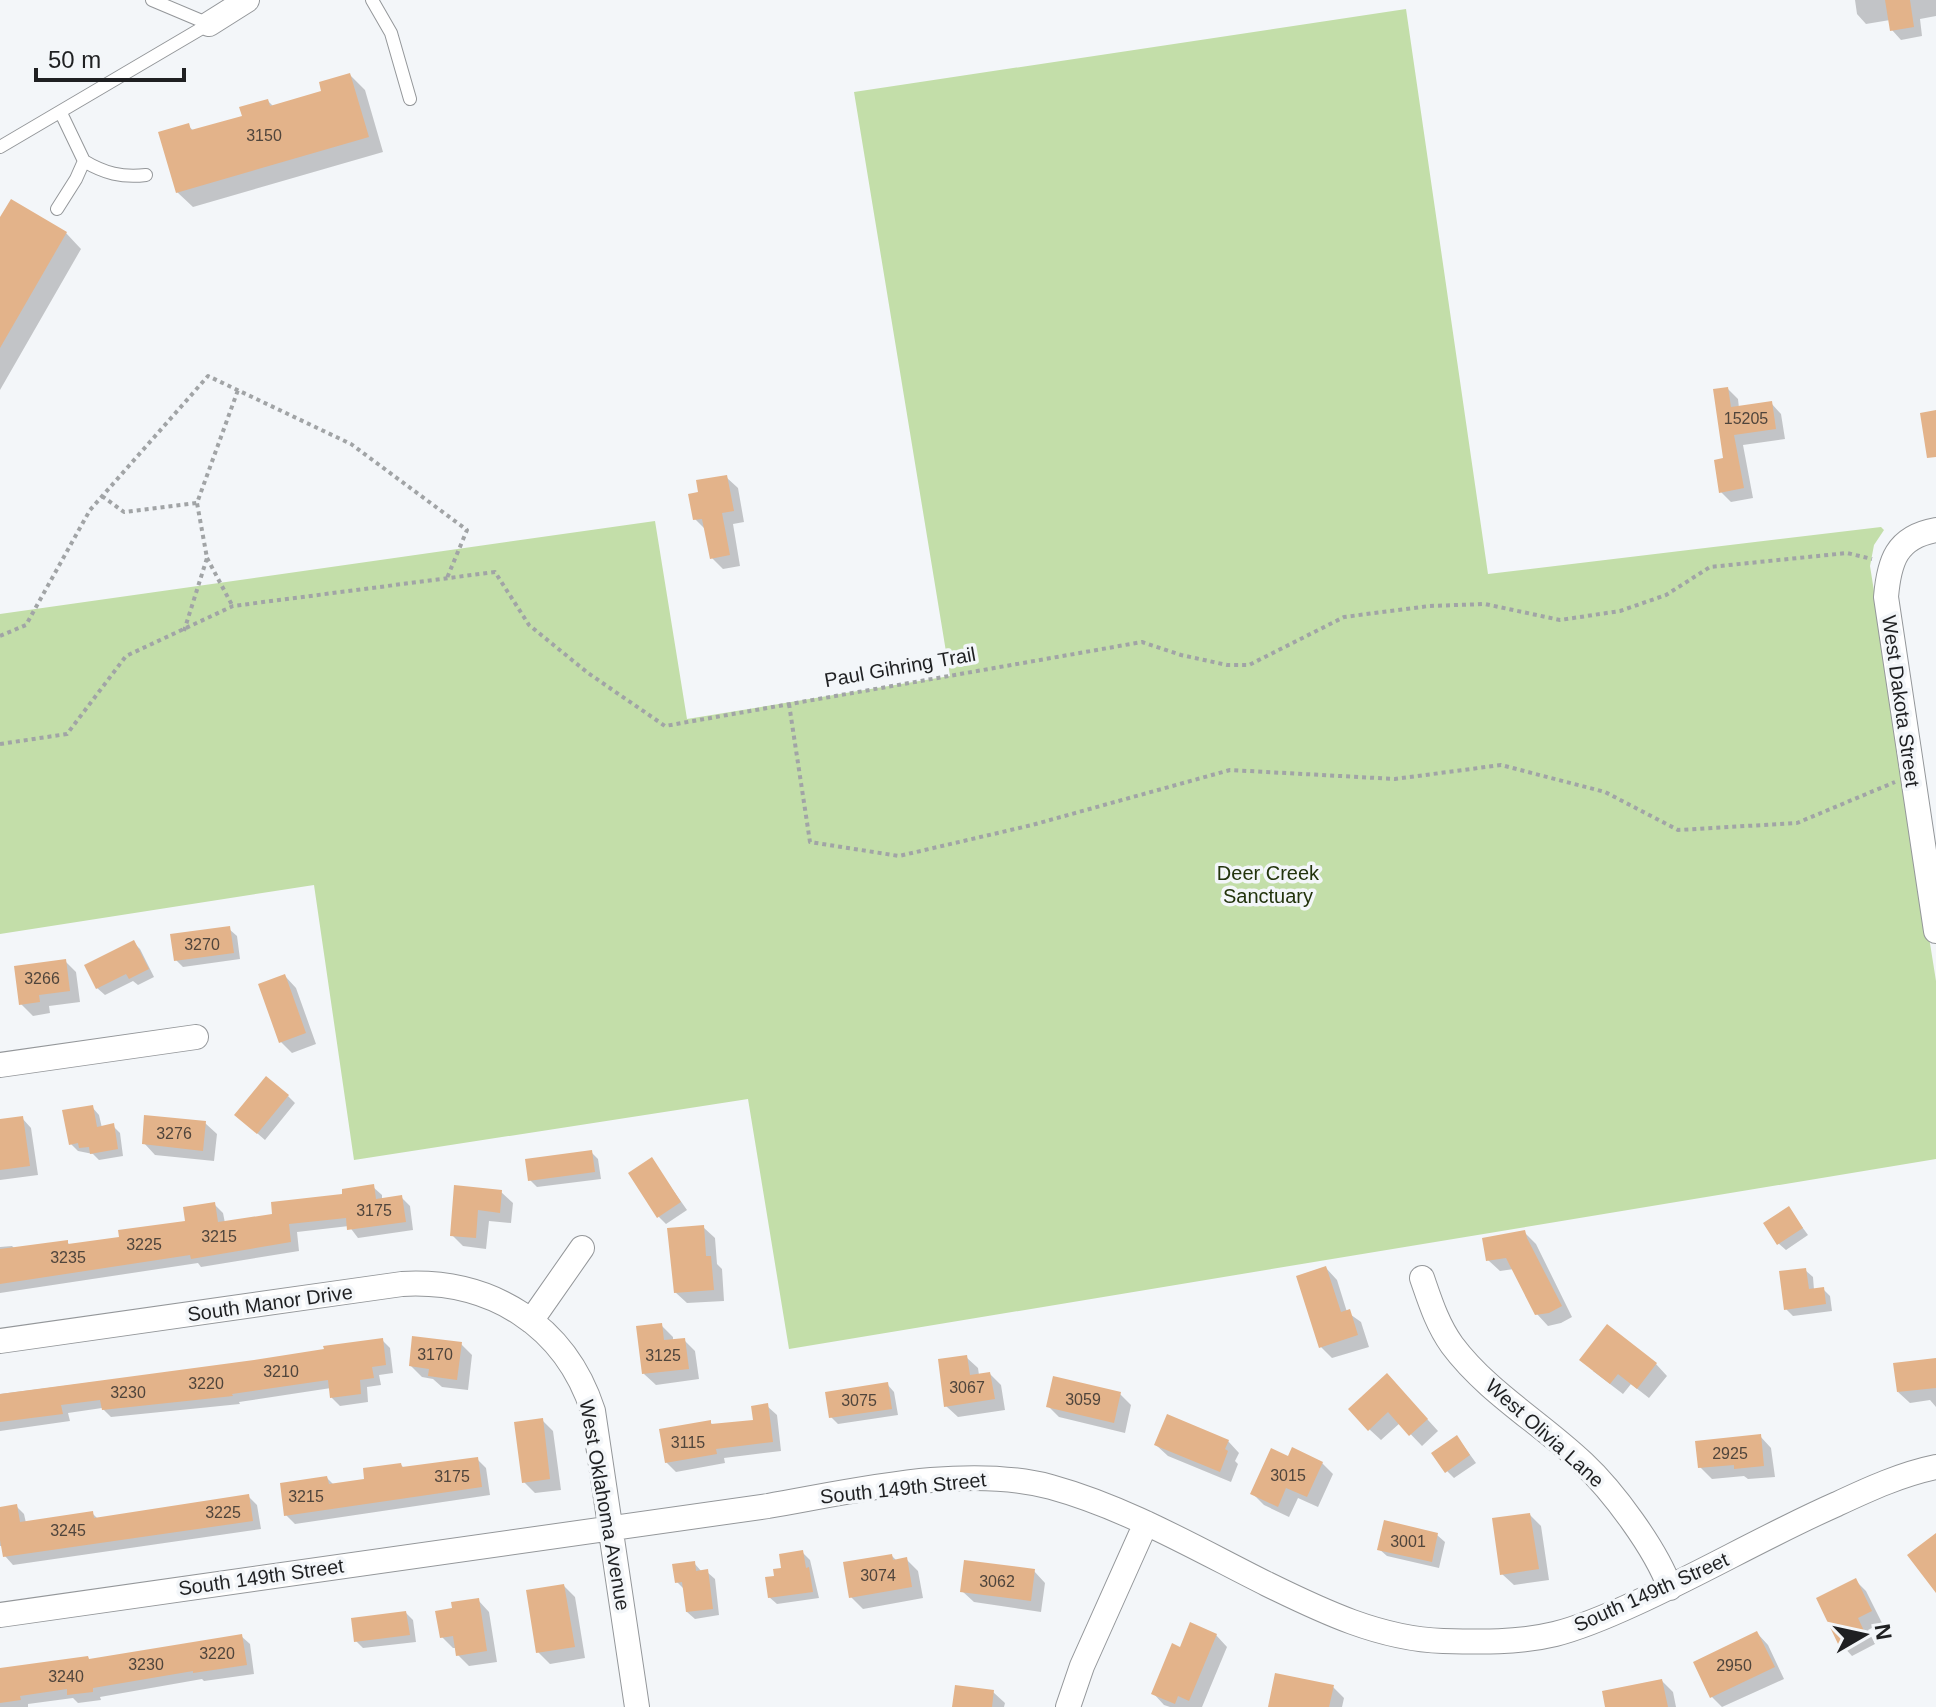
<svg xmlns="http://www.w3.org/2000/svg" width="1936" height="1707" font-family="Helvetica,sans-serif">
<rect width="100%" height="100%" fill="#f3f6f9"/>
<path fill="#c3dea9" d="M1406,9L1488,574L1881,527L1884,530L1874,545L1870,566L1936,981V1159L789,1349L748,1099L354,1160L314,885L0,934V614L655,521L687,719L950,676L854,92Z"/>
<path fill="#0003" d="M1855,0H1936V16L1920,19L1922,36L1901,40L1892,30L1890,20L1866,24L1857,14Z
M350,75L365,90L383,152L193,207L177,192L188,126L194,131L244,117L268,101L274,107L324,93Z
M0,221L66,233L81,249L0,390Z
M1728,389L1738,399L1739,408L1771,403L1781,414L1785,439L1743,445L1753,498L1731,502L1721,492Z
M726,477L738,488L744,522L733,524L740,566L723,569L712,558L707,531L695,519L700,494Z
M229,929L237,936L240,959L183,967L176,960Z
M133,942L140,949L154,977L138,985L133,981L105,995L97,988Z
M65,961L76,972L80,1002L49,1006L50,1013L33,1016L21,1004Z
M285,976L296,988L316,1044L292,1053L281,1042Z
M288,1096L295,1103L265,1140L244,1122Z
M92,1107L99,1115L102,1128L113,1126L120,1133L123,1156L99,1160L93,1154L78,1151L71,1144Z
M22,1118L31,1128L38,1175L0,1180V1121Z
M205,1123L217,1134L214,1161L155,1155L144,1143Z
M591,1152L598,1159L601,1179L537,1187L530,1180Z
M651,1159L687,1210L666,1224L659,1217Z
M373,1187L382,1195V1200L401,1197L410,1206L413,1230L358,1238L349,1226L297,1232L299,1251L201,1267L198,1263L0,1293V1247L12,1246L15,1249L67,1242L71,1246L121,1239L187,1222L214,1204L223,1213L225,1223L274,1215Z
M456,1187L501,1192L513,1203L511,1223L489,1221L486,1249L463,1246L452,1235Z
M1789,1209L1808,1235L1786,1250L1778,1243Z
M703,1227L715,1238L717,1264L722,1269L724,1301L687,1303L675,1292Z
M1524,1232L1536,1244L1572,1317L1561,1323L1548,1326L1537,1314L1514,1269L1500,1271L1488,1260Z
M1326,1268L1337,1280L1347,1312L1361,1322L1369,1347L1332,1358L1321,1347Z
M1805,1270L1813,1277L1814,1290L1823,1289L1830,1296L1832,1311L1793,1316L1786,1309Z
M661,1325L673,1337V1341L684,1340L695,1351L699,1379L656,1385L644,1374Z
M382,1340L390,1348L393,1373L379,1375L381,1385L367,1387L368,1402L340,1406L332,1398L331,1388L239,1402L240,1404L111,1417L102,1408L68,1413L70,1421L0,1431V1394L254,1362Z
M461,1344L472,1355L468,1390L442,1387L433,1379L422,1377L411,1366Z
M966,1357L978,1368L979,1375L990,1374L1001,1385L1005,1410L958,1417L946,1406Z
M1936,1360V1407L1930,1400L1910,1403L1898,1392Z
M1656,1364L1667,1376L1649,1398L1631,1384L1623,1394L1593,1371Z
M887,1384L894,1392L898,1415L838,1424L831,1417Z
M1398,1387L1438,1431L1422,1446L1400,1423L1381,1440L1369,1429Z
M1120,1394L1131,1405L1125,1433L1059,1417L1048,1406Z
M767,1406L777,1415L781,1451L724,1458L725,1463L676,1472L666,1462L710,1422L714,1426L755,1421Z
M542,1420L553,1431L561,1490L535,1493L524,1482Z
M1760,1436L1771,1448L1775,1477L1748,1479L1744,1476L1712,1479L1700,1467Z
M1228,1441L1239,1453L1235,1461L1238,1464L1231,1482L1168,1456L1156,1445Z
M1463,1445L1476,1463L1454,1478L1447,1471Z
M1289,1458L1322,1463L1333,1474L1318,1507L1298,1498L1289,1517L1264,1505L1253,1494Z
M477,1459L486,1468L490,1495L295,1524L286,1515L327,1478L334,1485L366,1481L401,1465L405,1469Z
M249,1497L257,1505L261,1529L13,1565L5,1556L3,1546H0V1509L16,1506L24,1514L26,1523L92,1513L98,1519Z
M1530,1515L1541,1526L1549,1580L1514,1585L1502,1574Z
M1437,1535L1445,1542L1439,1568L1387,1556L1379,1549Z
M803,1553L810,1560L819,1598L777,1604L769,1597L776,1578Z
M892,1556L897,1561L907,1560L918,1571L923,1598L863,1609L851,1597Z
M694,1563L702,1572H707L715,1579L719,1615L695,1619L687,1612L685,1590L677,1582Z
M1034,1571L1045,1583L1041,1612L974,1602L962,1591Z
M1855,1580L1866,1591L1882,1623L1868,1630L1875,1644L1852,1656L1841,1644Z
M564,1586L575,1597L585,1658L550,1664L538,1652Z
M478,1600L489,1612L497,1662L469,1666L458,1655L457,1648H453L442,1637Z
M406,1613L413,1620L416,1642L363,1648L356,1641Z
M1757,1633L1768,1645L1784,1679L1722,1707L1712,1697L1696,1663Z
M1216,1635L1227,1647L1202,1707H1170L1164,1705L1153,1693L1181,1649Z
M241,1636L250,1644L254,1674L204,1681L202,1679L100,1697L101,1700L78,1703L73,1698L28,1704V1707H0V1670L90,1661Z
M1662,1681L1673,1692L1676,1707H1607Z
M1333,1687L1344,1698L1342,1707H1271Z
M993,1692L1005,1703L1004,1707H954Z"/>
<path fill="#e3b38a" d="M1885,0H1910L1914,27L1890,31Z
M350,73L369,137L176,193L158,132L189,123L191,130L242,116L239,107L268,99L270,106L321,91L319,82Z
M11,199L67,232L0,348V217Z
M1728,387L1731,407L1772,401L1776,429L1734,435L1744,488L1719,493L1714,460L1723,458L1713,389Z
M1936,410V457L1927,458L1920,413Z
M727,475L734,511L722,513L730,555L710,559L702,519L693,520L688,494L698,492L696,480Z
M230,926L234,953L174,961L170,934Z
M134,940L149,969L129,979L126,974L96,989L84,965Z
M66,959L70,991L39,995L40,1002L19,1005L14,966Z
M285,974L306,1033L279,1043L258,984Z
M266,1076L289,1095L257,1134L234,1115Z
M93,1105L97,1127L114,1123L118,1149L90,1154L89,1147L79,1148L78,1143L69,1145L62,1110Z
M144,1115L206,1121L203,1151L142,1144Z
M23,1116L30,1166L0,1170V1119Z
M592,1150L595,1172L528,1181L525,1159Z
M652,1157L681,1202L657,1218L628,1173Z
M374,1184L376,1199L402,1195L406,1222L347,1230L346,1218L289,1224L291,1242L191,1259L190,1255L0,1284V1249L68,1240V1244L119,1237L118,1230L185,1221L183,1207L215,1202L218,1222L272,1214L271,1202L342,1194V1189Z
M454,1185L502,1190L500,1213L478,1210L476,1238L450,1236Z
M1789,1206L1803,1228L1777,1245L1763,1223Z
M704,1225L706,1256H711L714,1290L674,1293L667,1228Z
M1525,1230L1527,1238L1562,1306L1549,1313L1535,1315L1506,1258L1486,1261L1482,1238Z
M1326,1266L1341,1312L1350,1309L1358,1335L1319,1348L1296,1276Z
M1806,1268L1809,1289L1824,1287L1826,1304L1784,1310L1779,1271Z
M662,1323L664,1340L685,1338L689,1369L642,1374L636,1326Z
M1607,1324L1657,1363L1637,1389L1618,1374L1610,1384L1579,1360Z
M412,1336L462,1342L457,1380L428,1376L429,1369L409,1366Z
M383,1338L386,1365L372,1367L374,1378L360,1380L361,1394L330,1398L328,1380L232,1394L233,1396L102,1410L100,1400L61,1405L63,1414L0,1422V1394L254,1360L324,1349L323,1346Z
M967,1355L970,1375L990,1372L995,1399L944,1407L938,1359Z
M1936,1358V1388L1897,1392L1893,1363Z
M1387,1373L1428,1419L1409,1436L1388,1412L1368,1431L1348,1409Z
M1053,1376L1121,1392L1114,1423L1046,1407Z
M888,1382L892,1409L829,1418L825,1392Z
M768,1403L773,1442L716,1449L717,1454L665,1463L659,1429L711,1420V1424L753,1420L751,1406Z
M1167,1414L1229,1440L1225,1449L1228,1451L1220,1472L1154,1445Z
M543,1418L550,1479L522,1483L514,1422Z
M1761,1434L1764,1466L1734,1469V1465L1698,1468L1695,1441Z
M1457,1435L1470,1455L1445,1473L1431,1453Z
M1292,1447L1323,1462L1307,1497L1286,1488L1278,1507L1250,1494L1271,1448L1288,1456Z
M478,1457L482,1487L284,1516L280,1483L327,1476L329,1484L364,1479L363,1468L401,1463L402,1467Z
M249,1494L253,1521L3,1557L0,1540V1507L17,1504L20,1522L93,1511L94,1518Z
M1530,1513L1539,1569L1500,1575L1492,1518Z
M1384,1520L1438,1533L1432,1562L1377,1550Z
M1936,1533V1593L1907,1555Z
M803,1550L806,1568L809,1567L813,1592L768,1598L765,1577L774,1576L773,1569L781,1568L779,1554Z
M892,1554L893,1560L907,1557L912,1587L849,1598L843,1562Z
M964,1560L1035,1569L1031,1601L960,1592Z
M695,1561L696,1571L708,1569L713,1609L686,1612L682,1582L675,1583L672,1564Z
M1856,1578L1872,1611L1858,1618L1865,1633L1839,1646L1816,1598Z
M564,1584L575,1647L536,1653L526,1590Z
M479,1598L487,1651L456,1656L453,1636L440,1638L435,1611L452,1608L451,1602Z
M406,1611L410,1635L354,1642L351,1618Z
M1190,1622L1217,1634L1189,1701L1178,1696L1175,1704L1151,1694L1172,1643L1180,1647Z
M1757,1631L1775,1667L1710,1698L1693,1662Z
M242,1634L247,1665L193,1673V1671L93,1688V1692L67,1695V1689L20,1696L21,1700L0,1703V1668L88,1656L89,1659Z
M1275,1673L1334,1685L1329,1707H1268Z
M1662,1679L1668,1707H1605L1602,1691Z
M955,1685L994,1690L992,1707H952Z"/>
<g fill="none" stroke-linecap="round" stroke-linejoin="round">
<defs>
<path id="lane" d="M152,0L209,24
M372,0L391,33L410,99
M0,147L209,24
M84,161C104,173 122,178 146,175
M57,209L76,179L84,161L61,113"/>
<path id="street" d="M209,24L247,0
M1936,530C1896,537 1889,562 1886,597L1936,931
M0,1065L196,1037
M1422,1278C1430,1301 1437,1324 1452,1345C1487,1392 1541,1423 1583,1463C1613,1491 1656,1549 1670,1588
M531,1321L582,1248
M0,1341L402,1284C491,1279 565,1325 593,1411L637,1707
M0,1615L768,1506C855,1491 965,1464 1051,1487C1127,1508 1197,1549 1267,1584C1322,1611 1380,1639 1443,1641C1480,1642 1518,1643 1555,1634C1583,1627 1610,1615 1636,1603C1704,1572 1769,1534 1837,1504C1869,1489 1902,1474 1936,1467
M1068,1707L1082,1666L1146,1523"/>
</defs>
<use href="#lane" stroke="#94979a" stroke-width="14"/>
<use href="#street" stroke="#94979a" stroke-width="26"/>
<path stroke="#a1a4a6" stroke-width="4" stroke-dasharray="4 4" stroke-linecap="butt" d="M102,496L124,512L197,503
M207,558L232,605
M184,631L207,558L197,503L238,390
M0,636L26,625L90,510L208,376L351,444L467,530L447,578
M789,704L810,842L899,856L1032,825L1230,770L1395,779L1501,765L1605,792L1678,830L1797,823L1895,782
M0,744L67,734L126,656L233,606L495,572L529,625L588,673L665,726L1142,642L1181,655L1227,665H1249L1344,617L1429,606L1485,604L1560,620L1620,611L1666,595L1710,567L1847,553L1872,559"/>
<use href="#lane" stroke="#fff" stroke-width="12"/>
<use href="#street" stroke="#fff" stroke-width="24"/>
</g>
<g text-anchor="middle" stroke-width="7" stroke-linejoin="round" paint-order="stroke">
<g font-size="16" fill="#50453c">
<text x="264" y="141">3150</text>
<text x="1746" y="424">15205</text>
<text x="202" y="950">3270</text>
<text x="42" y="984">3266</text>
<text x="174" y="1139">3276</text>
<text x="374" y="1216">3175</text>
<text x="219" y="1242">3215</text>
<text x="144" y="1250">3225</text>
<text x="68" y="1263">3235</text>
<text x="435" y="1360">3170</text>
<text x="663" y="1361">3125</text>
<text x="281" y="1377">3210</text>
<text x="206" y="1389">3220</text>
<text x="967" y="1393">3067</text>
<text x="128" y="1398">3230</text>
<text x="1083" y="1405">3059</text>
<text x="859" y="1406">3075</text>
<text x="688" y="1448">3115</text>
<text x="1730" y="1459">2925</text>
<text x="1288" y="1481">3015</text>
<text x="452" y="1482">3175</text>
<text x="306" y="1502">3215</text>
<text x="223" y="1518">3225</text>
<text x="68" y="1536">3245</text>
<text x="1408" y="1547">3001</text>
<text x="878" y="1581">3074</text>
<text x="997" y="1587">3062</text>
<text x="217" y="1659">3220</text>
<text x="146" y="1670">3230</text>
<text x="1734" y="1671">2950</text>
<text x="66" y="1682">3240</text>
</g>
<g font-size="20" fill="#1f2022" stroke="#f3f6f9">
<text transform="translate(900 667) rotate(-10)" y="7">Paul Gihring Trail</text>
<text transform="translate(1901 701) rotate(82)" y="7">West Dakota Street</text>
<text transform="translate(270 1303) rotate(-8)" y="7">South Manor Drive</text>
<text transform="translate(1545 1433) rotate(42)" y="7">West Olivia Lane</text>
<text transform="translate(903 1488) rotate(-6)" y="7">South 149th Street</text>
<text transform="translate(605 1505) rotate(80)" y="7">West Oklahoma Avenue</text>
<text transform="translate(261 1577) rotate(-8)" y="7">South 149th Street</text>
<text transform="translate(1651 1592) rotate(-24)" y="7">South 149th Street</text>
</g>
<g font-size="20" fill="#23340d" stroke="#f3f6f9">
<text x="1268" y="880">Deer Creek<tspan x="1268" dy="23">Sanctuary</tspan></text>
</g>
</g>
<g transform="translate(1864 1635) rotate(81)" stroke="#f3f6f9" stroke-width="6" paint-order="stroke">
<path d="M0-6L14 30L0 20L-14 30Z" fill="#1f2022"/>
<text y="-12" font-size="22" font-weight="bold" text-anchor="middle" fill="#1f2022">N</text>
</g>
<path d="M36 68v12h148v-12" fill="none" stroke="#1f2022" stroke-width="4"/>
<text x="48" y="68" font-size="24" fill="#1f2022" stroke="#f3f6f9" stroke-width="6" paint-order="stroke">50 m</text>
</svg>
